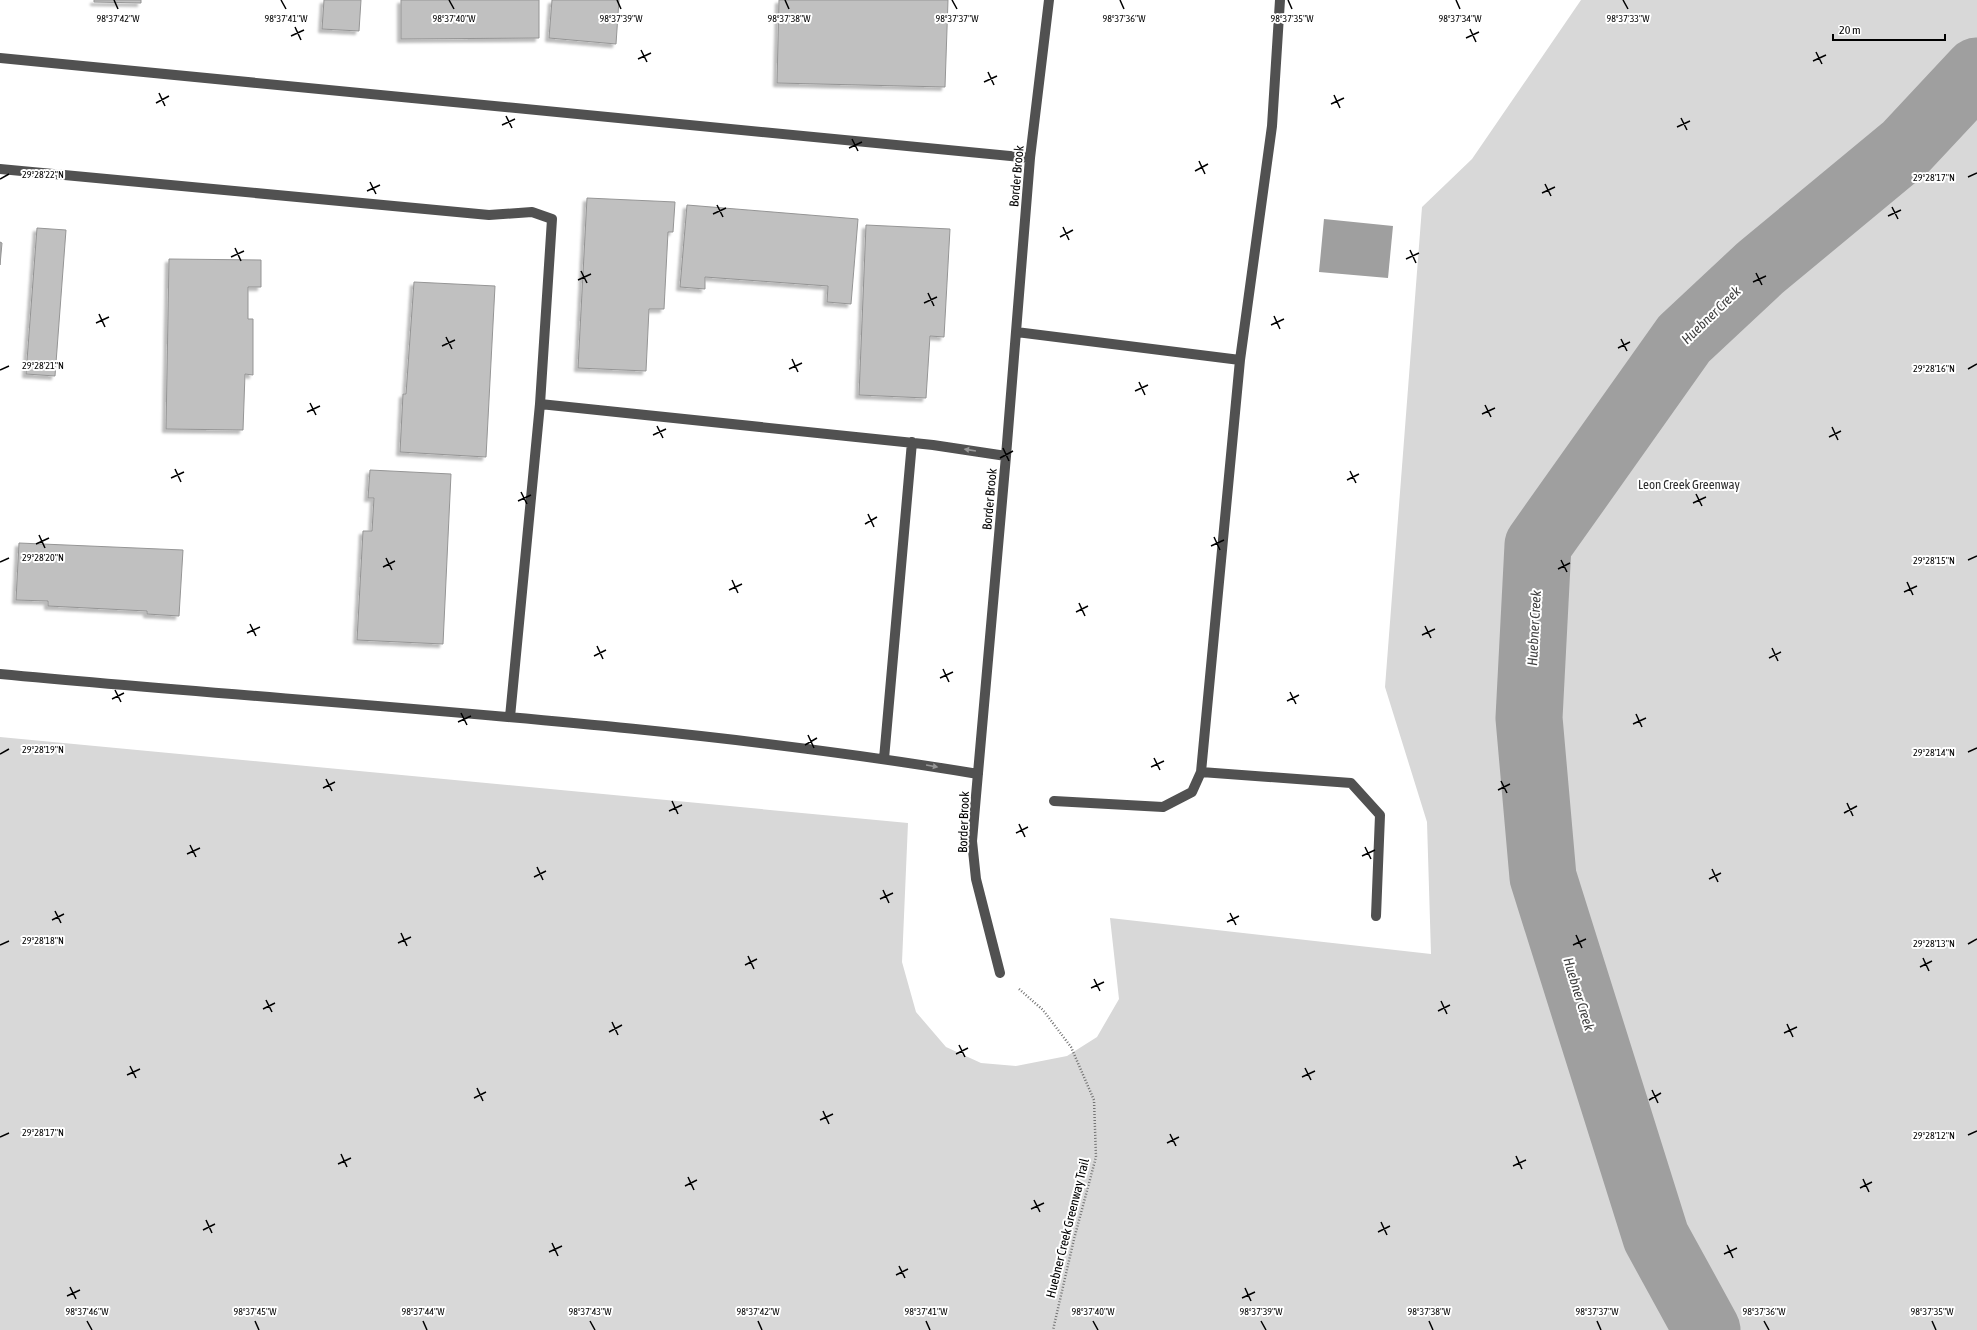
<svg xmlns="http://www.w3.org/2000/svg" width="1977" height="1330" font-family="'Asap Condensed',sans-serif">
<defs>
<filter id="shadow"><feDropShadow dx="-3.5" dy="3.5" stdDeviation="1" flood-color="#0004"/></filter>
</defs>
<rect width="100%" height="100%" fill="#fff"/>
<path fill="#d8d8d8" d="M1581,0H1977V1330H0V737L908,823L902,962L916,1012L946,1047L981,1063L1016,1066L1067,1056L1097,1037L1119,999L1110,918L1431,954L1427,822L1385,687L1422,207L1472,159Z"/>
<path fill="#9f9f9f" d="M1324,219L1393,226L1388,278L1319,272Z"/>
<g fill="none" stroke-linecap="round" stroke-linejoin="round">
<path stroke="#9f9f9f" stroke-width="67" d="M1707,1330L1656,1237L1543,877L1529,718L1538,545L1684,339L1760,268L1906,147L1977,71"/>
</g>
<path fill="#c0c0c0" stroke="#959595" filter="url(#shadow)" d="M94,0H141V3L94,2Z
M324,0H361L359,31L322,29Z
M401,0H539V38L401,39Z
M552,0H619L616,44L549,38Z
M779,0H948L945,87L777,83Z
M587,198L675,202L673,232H668L664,309H649L646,371L578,368Z
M687,205L858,219L851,304L827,302L828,286L705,277V289L680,287Z
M866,225L950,229L944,337L930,336L926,398L859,395Z
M37,228L66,230L55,376L26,374Z
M0,242L2,243L0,265Z
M169,259L261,260V287H248V319H253V375L245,374L243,430L166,429Z
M414,282L495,286L486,457L400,452L403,394H406Z
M370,470L451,474L443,644L357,640L363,531H372L374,498H368Z
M19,543L183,550L179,616L147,614V611L48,606V601L16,600Z"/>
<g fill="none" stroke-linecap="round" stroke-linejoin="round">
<path stroke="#737373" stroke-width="2.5" stroke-dasharray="1 2" stroke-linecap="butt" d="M1019,989L1043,1010L1071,1047L1094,1100L1096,1157L1074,1239L1053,1330"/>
<path stroke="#515151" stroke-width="10" d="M0,58L1030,158
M0,169L489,215L532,212L552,219L540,404L510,717
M1016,332L1240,360L1272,126L1280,0
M540,404L933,445L1006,456
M0,674C326,705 655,720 978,774
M884,759L912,442
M1201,772L1351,783L1380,815L1376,916
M1054,801L1163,807L1192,792L1201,772L1240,360
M1000,973L976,879L972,841L1006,456L1030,158L1049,0"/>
</g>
<defs><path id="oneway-solid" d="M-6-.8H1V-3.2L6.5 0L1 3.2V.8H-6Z"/></defs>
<g fill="#979797">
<use href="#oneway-solid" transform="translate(970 450) rotate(-171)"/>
<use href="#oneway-solid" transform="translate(932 766) rotate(10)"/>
</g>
<path fill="none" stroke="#000" stroke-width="1.5" d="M114,0L118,9M281,0L286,9M449,0L454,9M617,0L621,9M785,0L789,9M952,0L957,9M1120,0L1124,9M1288,0L1292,9M1456,0L1460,9M1623,0L1628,9M295,27L301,40M1470,29L1476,42M291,36L304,30M1466,38L1479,32M641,50L647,62M1816,52L1822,64M638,59L651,53M1813,61L1826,55M988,72L994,85M984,82L997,76M159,93L165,106M1334,95L1340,108M156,103L169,96M1331,104L1344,98M506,116L512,128M1681,118L1687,130M502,125L515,119M1677,127L1690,121M852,139L858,151M849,148L862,142M1199,161L1205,174M1195,171L1208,164M1968,177L1977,173M0,179L9,174M370,182L376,194M1545,184L1551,196M367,191L380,185M1542,193L1555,187M717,205L723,217M1892,207L1898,219M713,214L726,208M1888,216L1901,210M1063,227L1069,240M1060,237L1073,230M235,248L241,261M1410,250L1416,263M231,257L244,251M1406,259L1419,253M581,271L587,283M1756,273L1762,285M578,280L591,274M1753,282L1766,276M928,293L934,306M924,303L937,297M99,314L105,327M1274,316L1280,329M96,323L109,317M1271,325L1284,319M446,337L452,349M1621,339L1627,351M442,346L455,340M1618,348L1630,342M792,359L798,372M789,369L802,363M1968,369L1977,364M0,370L9,366M1139,382L1145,395M1135,391L1148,385M310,403L316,415M1485,405L1491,417M307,412L320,406M1482,414L1495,408M657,426L663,438M1832,427L1838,440M653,435L666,429M1829,437L1841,431M1003,448L1009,461M1000,458L1013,451M175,469L181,482M1350,471L1356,483M171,478L184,472M1347,480L1359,474M521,492L527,504M1696,494L1702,506M518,501L531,495M1693,503L1706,497M868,514L874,527M865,524L877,517M39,535L45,548M1214,537L1220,550M36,544L49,538M1211,546L1224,540M386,558L392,570M1561,560L1567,572M1968,560L1977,556M0,562L9,558M383,567L395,561M1558,569L1570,563M732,580L738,593M1907,582L1913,595M729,590L742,584M1904,592L1917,586M1079,603L1085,616M1076,612L1088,606M250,624L256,636M1425,626L1431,638M247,633L260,627M1422,635L1435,629M597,646L603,659M1772,648L1778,661M594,656L606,650M1769,658L1781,652M943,669L949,682M940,678L953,672M115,690L121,702M1290,692L1296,704M112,699L124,693M1287,701L1299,695M461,713L467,725M1636,714L1642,727M458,722L471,716M1633,724L1646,718M808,735L814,748M805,745L817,738M1968,752L1977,748M0,754L9,749M1154,758L1160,770M1151,767L1164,761M326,779L332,791M1501,781L1507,793M323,788L335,782M1498,790L1510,784M672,801L678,814M1847,803L1853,816M669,811L682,805M1844,813L1857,806M1019,824L1025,837M1016,833L1028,827M190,845L196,857M1365,847L1371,859M187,854L200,848M1362,856L1375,850M537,867L543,880M1712,869L1718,882M534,877L546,871M1709,879L1721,873M883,890L889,903M880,899L893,893M55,911L61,923M1230,913L1236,925M52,920L64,914M1227,922L1239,916M401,933L407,946M1576,935L1582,948M398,943L411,937M1968,944L1977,939M0,945L9,941M1573,945L1586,939M748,956L754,969M1923,958L1929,971M745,965L757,959M1920,967L1932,961M1094,979L1100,991M1091,988L1104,982M266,1000L272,1012M1441,1001L1447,1014M263,1009L275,1003M1438,1011L1450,1005M612,1022L618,1035M1787,1024L1793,1037M609,1032L622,1025M1784,1033L1797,1027M959,1045L965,1057M956,1054L968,1048M130,1066L136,1078M1305,1068L1311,1080M127,1075L140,1069M1302,1077L1315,1071M477,1088L483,1101M1652,1090L1658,1103M474,1098L486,1092M1649,1100L1661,1093M823,1111L829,1124M820,1120L833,1114M1170,1134L1176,1146M1968,1135L1977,1131M0,1137L9,1133M1167,1143L1179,1137M341,1154L347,1167M1516,1156L1522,1169M338,1164L351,1158M1513,1166L1526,1160M688,1177L694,1190M1863,1179L1869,1192M685,1186L697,1180M1860,1188L1872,1182M1034,1200L1040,1212M1031,1209L1044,1203M206,1220L212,1233M1381,1222L1387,1235M203,1230L215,1224M1378,1232L1390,1226M552,1243L558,1256M1727,1245L1733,1258M549,1252L562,1246M1724,1254L1737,1248M899,1266L905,1278M896,1275L908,1269M70,1287L76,1299M1245,1288L1251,1301M67,1296L80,1290M1242,1298L1255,1292M87,1321L92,1330M255,1321L259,1330M423,1321L427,1330M590,1321L595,1330M758,1321L762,1330M926,1321L930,1330M1093,1321L1098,1330M1261,1321L1266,1330M1429,1321L1433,1330M1597,1321L1601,1330M1764,1321L1769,1330M1932,1321L1936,1330"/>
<g text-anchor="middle" stroke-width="4" stroke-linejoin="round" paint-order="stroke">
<g font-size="13" fill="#000" stroke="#fff">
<text transform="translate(1016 176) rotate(-85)" y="5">Border Brook</text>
<text transform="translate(989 499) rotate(-85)" y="5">Border Brook</text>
<text transform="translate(963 822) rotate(-88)" y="5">Border Brook</text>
<text transform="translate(1067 1228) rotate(-76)" y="5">Huebner Creek Greenway Trail</text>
</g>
<g font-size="13" fill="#2f2f2f" stroke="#fff">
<text x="1689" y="489">Leon Creek Greenway</text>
</g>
<g font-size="14" font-style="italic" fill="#404040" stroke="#fff">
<text transform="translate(1711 315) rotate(-44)" y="5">Huebner Creek</text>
<text transform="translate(1534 628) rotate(-87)" y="5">Huebner Creek</text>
<text transform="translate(1579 994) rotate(73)" y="5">Huebner Creek</text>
</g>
</g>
<g font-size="10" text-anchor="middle" fill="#000" stroke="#fff" stroke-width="4" stroke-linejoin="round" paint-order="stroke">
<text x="118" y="22">98°37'42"W</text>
<text x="286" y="22">98°37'41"W</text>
<text x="454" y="22">98°37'40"W</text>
<text x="621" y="22">98°37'39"W</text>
<text x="789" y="22">98°37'38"W</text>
<text x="957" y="22">98°37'37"W</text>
<text x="1124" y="22">98°37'36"W</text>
<text x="1292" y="22">98°37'35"W</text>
<text x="1460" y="22">98°37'34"W</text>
<text x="1628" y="22">98°37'33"W</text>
<text x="43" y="178">29°28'22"N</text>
<text x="1934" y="181">29°28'17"N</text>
<text x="43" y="369">29°28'21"N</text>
<text x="1934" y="372">29°28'16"N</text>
<text x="43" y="561">29°28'20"N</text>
<text x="1934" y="564">29°28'15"N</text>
<text x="43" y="753">29°28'19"N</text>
<text x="1934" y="756">29°28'14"N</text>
<text x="43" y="944">29°28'18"N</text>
<text x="1934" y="947">29°28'13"N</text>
<text x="43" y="1136">29°28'17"N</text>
<text x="1934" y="1139">29°28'12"N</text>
<text x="87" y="1315">98°37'46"W</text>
<text x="255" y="1315">98°37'45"W</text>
<text x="423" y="1315">98°37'44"W</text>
<text x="590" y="1315">98°37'43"W</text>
<text x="758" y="1315">98°37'42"W</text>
<text x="926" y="1315">98°37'41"W</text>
<text x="1093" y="1315">98°37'40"W</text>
<text x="1261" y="1315">98°37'39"W</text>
<text x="1429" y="1315">98°37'38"W</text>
<text x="1597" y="1315">98°37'37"W</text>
<text x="1764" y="1315">98°37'36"W</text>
<text x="1932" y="1315">98°37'35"W</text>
</g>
<path d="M1833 34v6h112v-6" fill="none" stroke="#000000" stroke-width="2"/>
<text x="1839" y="34" font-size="12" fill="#000000" stroke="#ffffff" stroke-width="3" paint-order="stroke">20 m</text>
</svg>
